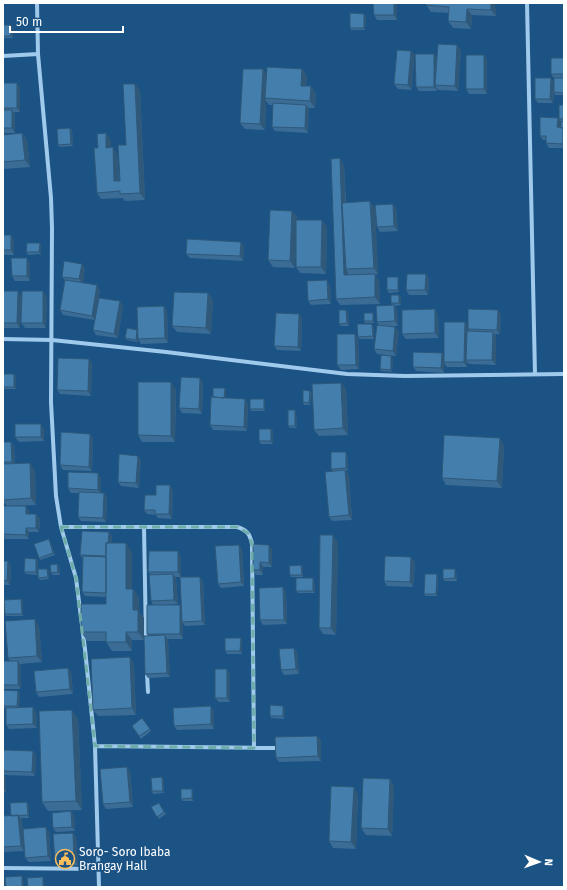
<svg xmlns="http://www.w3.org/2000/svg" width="567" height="890" font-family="'Fira Sans',sans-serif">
<rect width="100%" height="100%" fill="#1b5384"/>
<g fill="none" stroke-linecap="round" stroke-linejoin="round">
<path stroke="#a0caeb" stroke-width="4" d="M37,3L38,54L51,198L52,228L51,402L56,496L61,527L76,578L85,649L95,746L99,887
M527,3L535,374
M3,56L38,54
M3,339L52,340L166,352L347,374L405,376L564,374
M61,527H237C247,530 250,534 252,544L254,748
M144,527L146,640
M147,673L148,692
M95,746L276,748
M3,868L99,869"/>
</g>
<path fill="#3a6c95" d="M373,3H397V20H377L374,15Z
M426,5L496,6V16L472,15L471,29L453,28L448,21L449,13L431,12Z
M366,16L365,30H351L350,28Z
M3,25L13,27V38H3Z
M457,45L461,50L458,91L438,90L437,89V91H419L416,87L437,57Z
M411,51L414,55L412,90L398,89L394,84Z
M484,55L487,59V94H469L466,89Z
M564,58V95H555L554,92L553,103H538L535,99L554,82V78L551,74Z
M302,69L307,76L306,86L316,93L315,108H308L309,109L308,133L275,131L272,127L273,105H269L266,101L265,130L245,129L240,123L266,74Z
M3,83L20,87V112H14L15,115V133H3Z
M140,90L145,200L125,201L123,198L101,199L97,193L98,148L111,140V147L117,154L119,181H120L126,145Z
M564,105V148H549L546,143V140H543L540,136L558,118L561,122V128L562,122L559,119Z
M70,128L72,130L73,146L60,147L58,145Z
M22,133L27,140L30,167L3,169V135Z
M344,165L346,202L375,208L378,274L375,275L379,281L380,304L340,305L336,299Z
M396,208L398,231L380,232L377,227Z
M292,211L297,217V220L327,227L326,274L300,273L296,267V231L295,268L273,267L268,260Z
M3,235H11L14,240V255H3Z
M41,245V254L28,255L26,252Z
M244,246L243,261L190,258L186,254Z
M30,263V281H15L12,276Z
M85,268L83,283L100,290L95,320L63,315L60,310L65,280L62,277Z
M426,274L429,279L428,295H409L406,290Z
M398,277L399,280V292L389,293L387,290Z
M327,280L330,285L331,304L311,305L308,301Z
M3,291H18L21,296L20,328H3Z
M208,293L213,300L211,334L177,332L172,326Z
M399,295L401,297V305L394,306L397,309L398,326H389L399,331L396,356L377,354L374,349L379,325L377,322L392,305L391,303Z
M47,296L46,328H25L21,323Z
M123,306L118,338L96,335L93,330Z
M164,306L167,311L168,343L141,344L138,339V342L127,340L125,338L137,330Z
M346,310L348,312L349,326H341L339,324Z
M299,314L302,318L301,351L277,350L274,346Z
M438,314L439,338L406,339L402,334Z
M501,314L500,334H495L496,336V365L469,364L467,362V367H447L444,363V373L416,371L413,367L442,353L444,356L465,322L468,326V331H469L468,329Z
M374,316V323H365L364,321Z
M374,326V339H359L358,337Z
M358,338L359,369L341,370L337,365Z
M391,356L393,359L392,372L381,371L380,369Z
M92,363L91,396L60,394L57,390Z
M3,374H14L16,376V389H4L3,388Z
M203,382L202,414L182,413L179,408Z
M341,383L346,389L348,435L319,436L314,430Z
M225,388L226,391V398L245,399L248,403L247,431L213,430L210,425L213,397Z
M176,389L175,442H142L138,435Z
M310,391L312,393L310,405H304L303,402Z
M265,401V411H251L250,409Z
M296,413L297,428H290L288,426Z
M44,429V441L19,442L15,437Z
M271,429L273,431V444H261L259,441Z
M93,438L92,471L63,470L60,465Z
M3,442H11L14,447L15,464L35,470L36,505L12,506H26L29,511V514H36L40,519L39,532H29V539H3V506H7L3,501Z
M504,445L502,488L446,485L442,478Z
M346,452L347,454L348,470L346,471L349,475L352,520L332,521L329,517L333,471L331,469Z
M138,456L141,460L139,488L121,486L118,482Z
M101,478V493H104L107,497L106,522L81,521L78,517L79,493H71L68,488Z
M173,490L172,519L158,518L156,515L147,514L144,510L156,495Z
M109,532L112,537V543L132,552V589H133L139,598V612L144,618V640H132V651H112L106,642V641H87L81,632L106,604V597L85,596L82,592L83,559L80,555Z
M50,541L55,555L40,560L39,558Z
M338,542L336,635L323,634L319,628Z
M239,545L242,549L244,586L221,588L218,584Z
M272,549V567H263V575H256L253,570Z
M181,556V577H175L176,578L178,604L169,605L181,607L200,577L203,581L205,625L185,626L183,623V639H168V640L170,677L148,678L145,674L148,636L147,634L153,605L151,601V575L148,572Z
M3,561L11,566L10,585H3Z
M38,561L37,575L26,574L24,572Z
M415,562L413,587L387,586L384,581Z
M57,564L59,566L60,575H53L51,573Z
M301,565L303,568V577H291L290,575Z
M47,569L49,571V579L40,580L38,578Z
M455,569L456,571L457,581H445L443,579Z
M438,577L437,596H426L424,594Z
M313,578L314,580L315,593H298L296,591Z
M283,587L286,592L287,624L263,625L260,620Z
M21,599L23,602V616H6L5,614Z
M39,626L42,662L20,664L21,666V689H4L3,687V661H10L8,658Z
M241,638L242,640V654H227L225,651Z
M294,648L297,652L299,674L284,675L281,670Z
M134,664L136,715L98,716L93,710Z
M68,668L71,672L73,694L39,697L36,692Z
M230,674V702H219L215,698Z
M3,690L18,691L20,693L19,708L36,712L37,728L9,729L6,725L12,708H3Z
M285,708L284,719L271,718L270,716Z
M72,710L78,719L82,810L48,811L42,802Z
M214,711V729L177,730L174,726Z
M142,718L151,731L141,739L132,726Z
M317,736L321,740V761L279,762L276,758Z
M3,750L33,751L36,756L35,776L4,775L6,778V792L3,793Z
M127,767L130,771L133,807L106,809L103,804Z
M162,777L164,780V793L153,794L152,791Z
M390,779L394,786L392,836L366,835L361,828Z
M192,789L193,792V801H183L181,799Z
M358,794L356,849L333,848L329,841Z
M159,803L166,814L159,819L151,807Z
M29,805V818H21L22,820L24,851L3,852V816H11Z
M71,811L74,816L75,831L56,832L53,828Z
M49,832L51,861L29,862L25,858Z
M73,833L76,837L78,865L58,866L55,861Z"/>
<path fill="#2f5879" d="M394,3H397V20L394,15Z
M491,3H494L496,6V16L491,10Z
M467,9L472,15L471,29L466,22Z
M364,14L366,16L365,30L364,28Z
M11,25L13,27V38L11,36Z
M457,45L461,50L458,91L455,86Z
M411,51L414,55L412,90L408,85Z
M434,54L437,58L435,85L437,89V91L434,87Z
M484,55L487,59V94L484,89Z
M263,69L268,76L265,98L266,101L265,130L260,124Z
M302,69L307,76L306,92L301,86Z
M551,78L554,82L553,103L550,99Z
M17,83L20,87V112L17,108Z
M135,84L140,90L145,200L140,193Z
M311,86L316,93L315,108L310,101Z
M306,105L309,109L308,133L305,128Z
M12,110L15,115V133L12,128Z
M558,118L561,122L560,132L557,127Z
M70,128L72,130L73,146L71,144Z
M563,128L564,129V146L563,144Z
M22,133L27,140L30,167L25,160Z
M106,133L111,140V154L106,148Z
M113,147L117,154L119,188L114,181Z
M340,158L344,165L348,269H346L348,273V282L344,275Z
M370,201L375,208L378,274L374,268Z
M393,204L396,208L398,231L394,226Z
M292,211L297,217L295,268L290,261Z
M322,220L327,227L326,274L321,267Z
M11,235L14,240V255L11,250Z
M241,242L244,246L243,261L240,256Z
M40,243L41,245V254L39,252Z
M27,258L30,263V281L27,276Z
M82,264L85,268L83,284L79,279Z
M375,274L379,281L380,304L375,297Z
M426,274L429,279L428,295L425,290Z
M398,277L399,280V292L398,290Z
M327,280L330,285L331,304L328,299Z
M97,285L100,290L95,320L92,316Z
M18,291L21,296L20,328L17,323Z
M43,291L47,296L46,328L43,323Z
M208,293L213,300L211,334L206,328Z
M399,295L401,297V305L399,303Z
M120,301L123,306L118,338L114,334Z
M394,305L397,309L398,326L395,321Z
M164,306L167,311L168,343L165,338Z
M435,309L438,314L439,338L435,333Z
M346,310L348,312L349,326L347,323Z
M498,310L501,314L500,334L497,330Z
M373,313L374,316V323L373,321Z
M299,314L302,318L301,351L298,347Z
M465,322L468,326L467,360H466L467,362V367L464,362Z
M372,324L374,326V339L373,336Z
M395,327L399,331L396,356L393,351Z
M137,330L139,332L138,342L136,340Z
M493,332L496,336V365L492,360Z
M355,334L358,338L359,369L356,365Z
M442,353L445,357L444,373L441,368Z
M391,356L393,359L392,372L391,370Z
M89,359L92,363L91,396L88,391Z
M14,374L16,376V389L14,387Z
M200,378L203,382L202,414L199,409Z
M171,382L176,389L175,442L171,436Z
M341,383L346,389L348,435L343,428Z
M225,388L226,391V400L224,398Z
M310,391L312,393L310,405L309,403Z
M245,399L248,403L247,431L244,427Z
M264,399L265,401V411L264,409Z
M295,410L296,413L297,428L295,426Z
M41,424L44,429V441L41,437Z
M271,429L273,431V444L271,441Z
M90,434L93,438L92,471L89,467Z
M500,438L504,445L502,488L497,481Z
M11,442L14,447L15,466L12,462Z
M346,452L347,454L348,470L346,468Z
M138,456L141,460L139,488L136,483Z
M30,463L35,470L36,505L31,498Z
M345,470L349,475L352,520L349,515Z
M98,473L101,478V494L98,490Z
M170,485L173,490L172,519L169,514Z
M104,493L107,497L106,522L103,518Z
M26,506L29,511V518L26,514Z
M36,514L40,519L39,532L36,528Z
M26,528L29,532V539L26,535Z
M109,532L112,537L111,560L108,556Z
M333,535L338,542L336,635L331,628Z
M49,539L50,541L55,555L53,553Z
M126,543L132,552V598L126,589Z
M239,545L242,549L244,586L241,582Z
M269,545L272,549V567L269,563Z
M178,551L181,556V577L178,572Z
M411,557L415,562L413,587L410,582Z
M36,559L38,561L37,575L36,572Z
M8,561L11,566L10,585L7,581Z
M260,562L263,567V575L260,570Z
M57,564L59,566L60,575L58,572Z
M301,565L303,568V577L302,575Z
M47,569L49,571V579L48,577Z
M455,569L456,571L457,581L455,578Z
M173,574L176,578L178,604L174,600Z
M437,574L438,577L437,596L436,594Z
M200,577L203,581L205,625L202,621Z
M313,578L314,580L315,593L313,591Z
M283,587L286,592L287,624L284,620Z
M133,589L139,598V612L144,618V640L138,632L133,610Z
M21,599L23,602V616L22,614Z
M180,605L183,609L182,622L183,623V639L180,634Z
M35,619L39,626L42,662L37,656Z
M126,632L132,640V651L126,642Z
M165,635L168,640L170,677L167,673Z
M241,638L242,640V654L240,651Z
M294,648L297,652L299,674L296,669Z
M130,657L134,664L136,715L132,708Z
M18,661L21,666V689L18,685Z
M68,668L71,672L73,694L70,689Z
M227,669L230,674V702L227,698Z
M18,691L20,693L19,708L17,706Z
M211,706L214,711V729L211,724Z
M283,706L285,708L284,719L283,716Z
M33,707L36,712L37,728L33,724Z
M72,710L78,719L82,810L76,801Z
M3,712L4,713V746L3,745Z
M317,736L321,740V761L318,756Z
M33,751L36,756L35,776L32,772Z
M127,767L130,771L133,807L130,802Z
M3,774L6,778V792L3,788Z
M162,777L164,780V793L163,791Z
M390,779L394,786L392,836L388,829Z
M354,787L358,794L356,849L351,842Z
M192,789L193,792V801L192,798Z
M27,802L29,805V818L28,815Z
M71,811L74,816L75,831L72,827Z
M18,815L22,820L24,851L21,846Z
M46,827L49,832L51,861L48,856Z
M73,833L76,837L78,865L74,860Z
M22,876L23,878L24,887H22Z
M43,877L44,879L45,887H43Z"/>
<path fill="#437ead" stroke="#2f5879" d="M373,3H394V15H374Z
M426,3H491V10L467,9L466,22L448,21L449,7L426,5Z
M350,13L364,14V28H350Z
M3,25H11V36H3Z
M438,44L457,45L455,86L435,85Z
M397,50L411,51L408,85L394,84Z
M415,54H434V87H416Z
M466,55H484V89H466Z
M551,58H564V74H551Z
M267,67L302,69L301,86H311L310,101L265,98Z
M243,69H263L260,124L240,123Z
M535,78H551L550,99H535Z
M554,78H564V93L554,92Z
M3,83H17V108H3Z
M123,84H135L140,193L120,194V191L97,193L94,148H98L97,134L106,133V148L113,147L114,181H120L118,145H126Z
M273,103L306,105L305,128L272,127Z
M559,105H564V119H559Z
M3,110H12V128H3Z
M540,117L558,118L557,127L563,128V144L546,143V136H540Z
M561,122H564V129L563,128H561Z
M70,128L71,144L58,145L57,129Z
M22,133L25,160L3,162V135Z
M340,158L344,275L375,274V297L336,299L331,159Z
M370,201L374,268L346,269L342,203Z
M393,204L394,226L377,227L375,205Z
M270,210L292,211L290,261L268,260Z
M296,220H322L321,267H296Z
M3,235H11V250H3Z
M187,239L241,242L240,256L186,254Z
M27,243H40L39,252H26Z
M11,258H27V276H12Z
M64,261L82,264L79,279L62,277Z
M407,274H426L425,290H406Z
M387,277H398V290H387Z
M65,280L97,285L92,316L60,310Z
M327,280L328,299L308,301L307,281Z
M3,291H18L17,323H3Z
M22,291H43V323H21Z
M174,292L208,293L206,328L172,326Z
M391,295H399V303H391Z
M99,298L120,301L114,334L93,330Z
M394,305L395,321L377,322L376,306Z
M164,306L165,338L138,339L137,307Z
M435,309V333L402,334V310Z
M468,309L498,310L497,330L468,329Z
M339,310H346L347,323L339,324Z
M276,313L299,314L298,347L274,346Z
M364,313H373V321H364Z
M444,322H465L464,362H444Z
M357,324H372L373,336L358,337Z
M377,325L395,327L393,351L374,349Z
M127,328L137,330L136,340L125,338Z
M467,331L493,332L492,360H466Z
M337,334H355L356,365H337Z
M413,352L442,353L441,368L413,367Z
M381,355L391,356V370L380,369Z
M58,358L89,359L88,391L57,390Z
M3,374H14V387H3Z
M181,377L200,378L199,409L179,408Z
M138,382H171V436L138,435Z
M341,383L343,428L314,430L312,384Z
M213,388H225L224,398L213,397Z
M303,390L310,391L309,403L303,402Z
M211,397L245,399L244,427L210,425Z
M250,399H264V409H250Z
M288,410H295V426H288Z
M15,424H41V437H15Z
M259,429H271V441H259Z
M61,432L90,434L89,467L60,465Z
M444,435L500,438L497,481L442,478Z
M3,442H11L12,462H3Z
M331,452H346V468L331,469Z
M119,454L138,456L136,483L118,482Z
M30,463L31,498L3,500V464Z
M345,470L349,515L329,517L325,472Z
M68,472L98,473V490L68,488Z
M156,485H170L169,514H155V510H144L145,495H156Z
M79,492L104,493L103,518L78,517Z
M3,506H26V514H36V528H26V535L3,534Z
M82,531L109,532L108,543H106V556L80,555Z
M320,535H333L331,628H319Z
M49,539L53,553L39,558L34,544Z
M106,543H126V589H133V610H138V632H126V642H106V632H81V604H106Z
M253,544L269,545V563L260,562V570H253Z
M239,545L241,582L218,584L215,546Z
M149,551H178V572H148Z
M83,556L106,557V593L82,592Z
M385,556L411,557L410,582L384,581Z
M25,558L36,559V572H24Z
M3,561H8L7,581L3,580Z
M57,564L58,572L51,573L50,565Z
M301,565L302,575H290L289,566Z
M38,569H47L48,577L38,578Z
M443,569H455V578L443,579Z
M173,574L174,600L151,601L149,575Z
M425,574H437L436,594H424Z
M180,577H200L202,621L182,622Z
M296,578H313V591H296Z
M283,587L284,620H260L259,588Z
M21,599L22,614H5L4,600Z
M147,605H180V634H147Z
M35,619L37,656L8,658L5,621Z
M165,635L167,673L145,674L144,636Z
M225,638H241L240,651H225Z
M294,648L296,669L281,670L279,649Z
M130,657L132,708L93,710L91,659Z
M3,661H18V685H3Z
M68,668L70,689L36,692L34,671Z
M215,669H227V698H215Z
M3,690L18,691L17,706H3Z
M270,705L283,706V716H270Z
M211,706V724L174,726L173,708Z
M33,707V724L6,725V708Z
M72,710L76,801L42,802L39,711Z
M142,718L150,729L139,736L132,726Z
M317,736L318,756L276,758L275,737Z
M3,750L33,751L32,772L3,771Z
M127,767L130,802L103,804L100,769Z
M162,777L163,791H152L151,778Z
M363,778L390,779L388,829L361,828Z
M331,786L354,787L351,842L329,841Z
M181,789H192V798L181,799Z
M27,802L28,815L11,816L10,803Z
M159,803L164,812L157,817L151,807Z
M71,811L72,827L53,828L52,813Z
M18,815L21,846L3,847V816Z
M46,827L48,856L25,858L23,829Z
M73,833L74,860L55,861L53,834Z
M22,876V887H6L5,877Z
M43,877V887H28L27,878Z"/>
<path fill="none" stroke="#6fada8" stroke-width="3" stroke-dasharray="8 5" stroke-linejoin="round" d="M61,527H237L248,533L252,544L254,748L95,746L76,578Z"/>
<defs>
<symbol id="civic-ring" viewBox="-11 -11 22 22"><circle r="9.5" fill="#1b5384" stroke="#fdbe5c" stroke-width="1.5"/><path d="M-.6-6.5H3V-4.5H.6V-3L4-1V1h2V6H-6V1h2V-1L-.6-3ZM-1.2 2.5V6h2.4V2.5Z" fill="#fdbe5c"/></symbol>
</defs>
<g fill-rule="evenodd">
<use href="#civic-ring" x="54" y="848" width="22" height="22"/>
</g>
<g text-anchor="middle" stroke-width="3.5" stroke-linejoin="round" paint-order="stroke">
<g font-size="12" fill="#fff" stroke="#1b5384" text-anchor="start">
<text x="79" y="856">Soro- Soro Ibaba<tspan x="79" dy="14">Brangay Hall</tspan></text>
</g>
</g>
<rect width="567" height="890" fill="none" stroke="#ffffff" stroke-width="8"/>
<g transform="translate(539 862) rotate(92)" stroke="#1b5384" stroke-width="3" paint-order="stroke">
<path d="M0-3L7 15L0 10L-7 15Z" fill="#ffffff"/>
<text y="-6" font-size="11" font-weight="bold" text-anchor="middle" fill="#ffffff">N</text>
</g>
<path d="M10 26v6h113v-6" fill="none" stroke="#ffffff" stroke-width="2"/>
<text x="16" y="26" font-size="12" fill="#ffffff" stroke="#1b5384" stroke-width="3" paint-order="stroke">50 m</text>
</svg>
